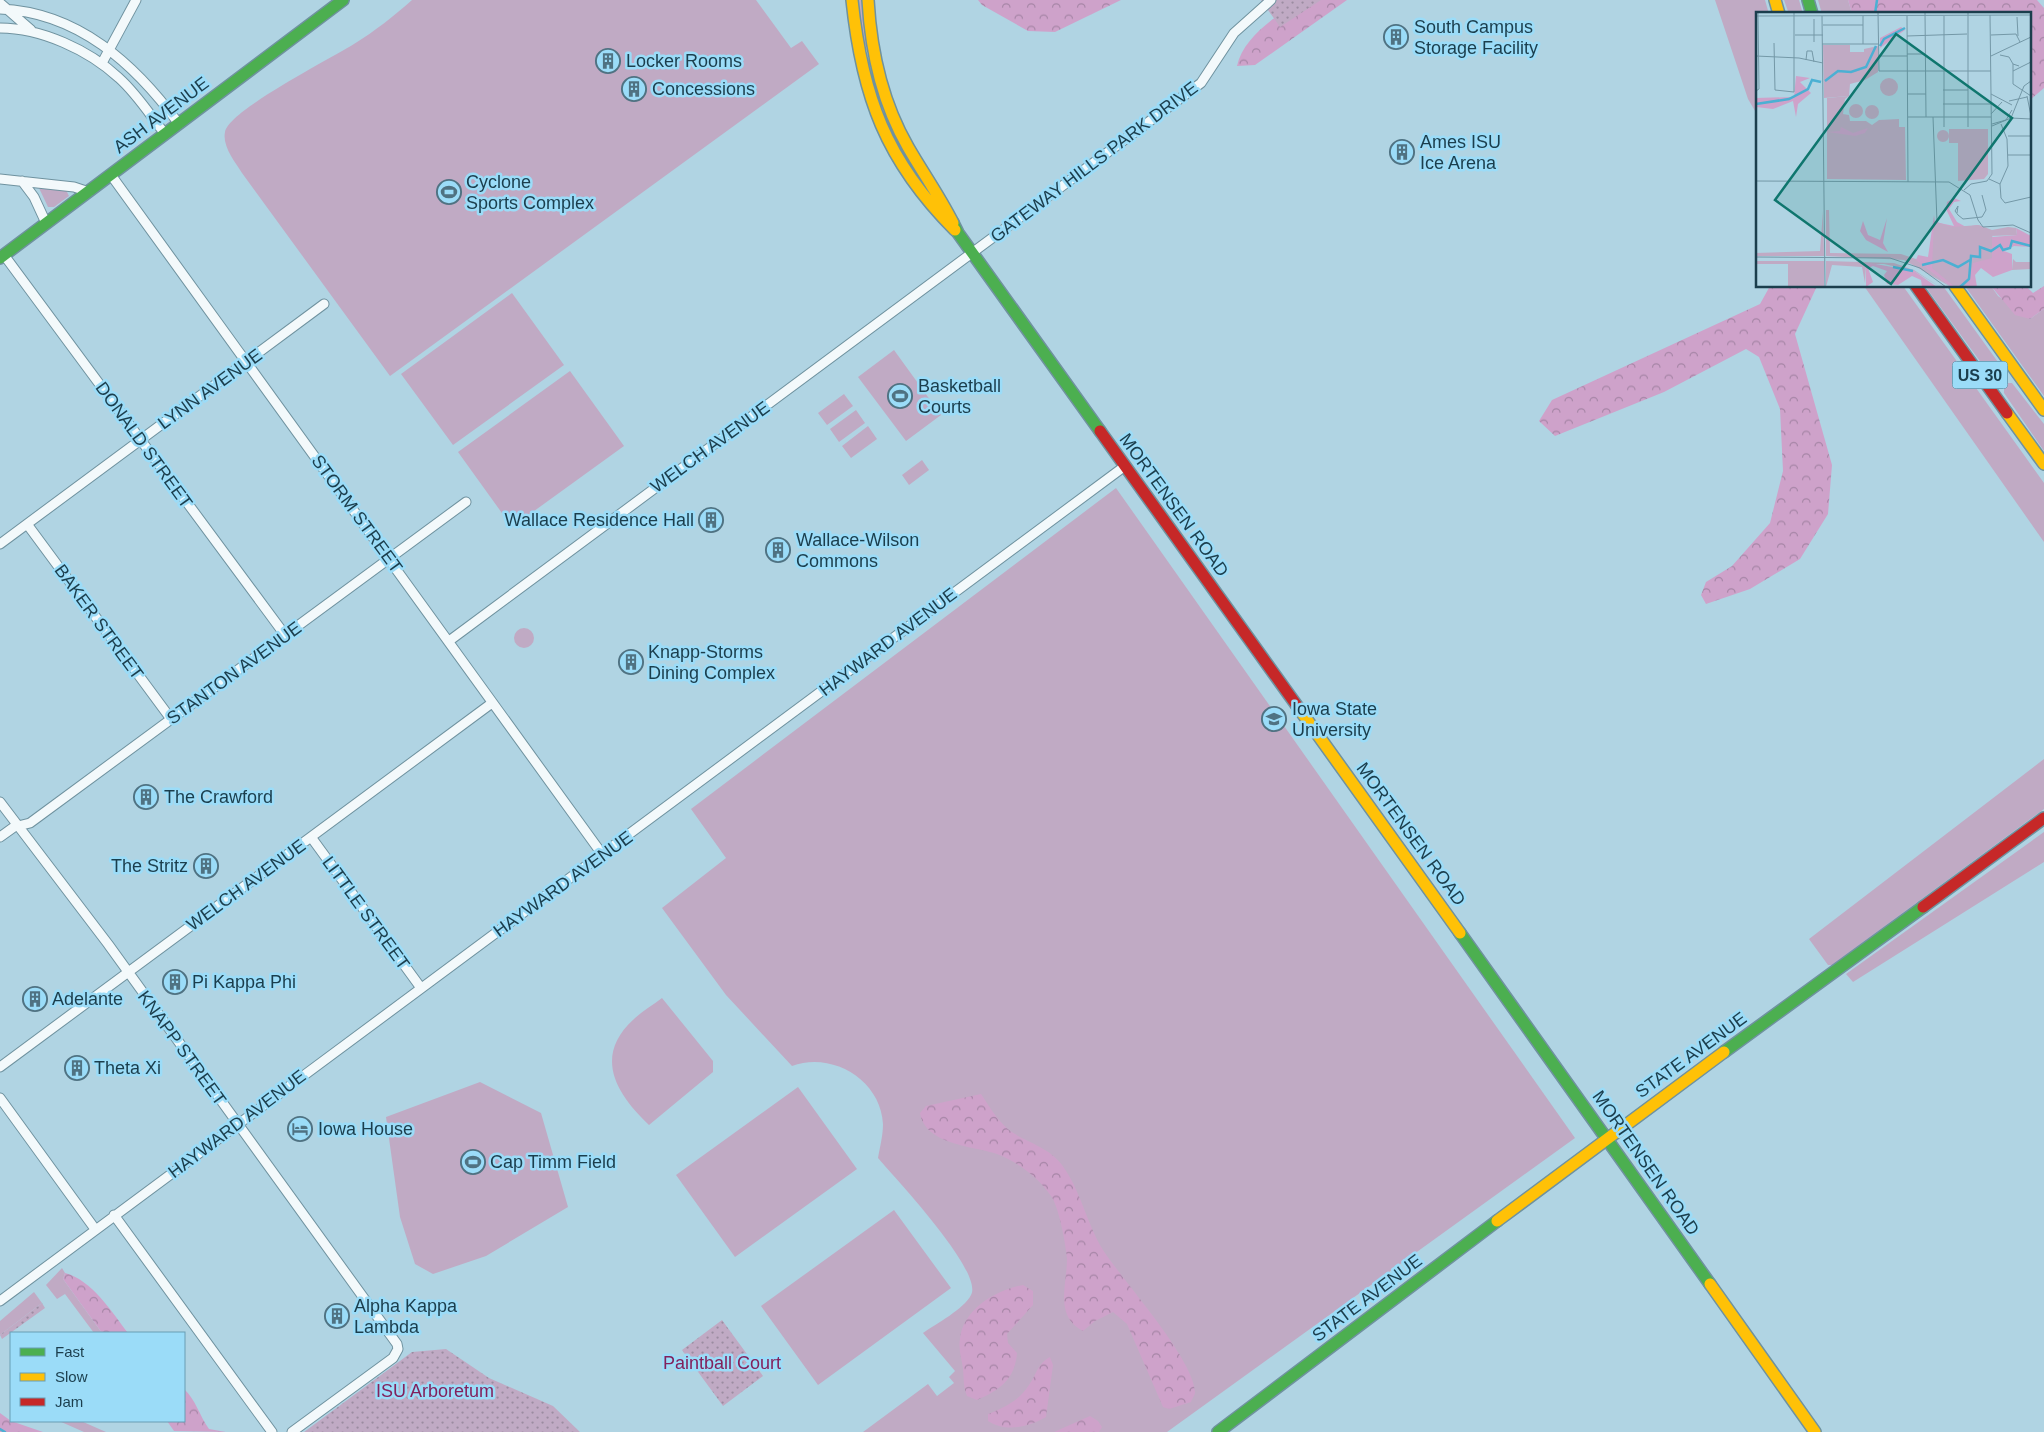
<svg xmlns="http://www.w3.org/2000/svg" width="2044" height="1432" font-family="Arial,sans-serif">
<defs>
<pattern id="forest-crowns" width="20" height="18" patternUnits="userSpaceOnUse" patternTransform="scale(1.25)"><rect width="20" height="18" fill="#cea2ca"/><path d="M2 6a3 3 0 1 1 6 0M12 15a3 3 0 1 1 6 0" fill="none" stroke="#a685a6"/></pattern>
<pattern id="park-dots" width="8" height="8" patternUnits="userSpaceOnUse" patternTransform="scale(1.25)"><rect width="8" height="8" fill="#c0aac4"/><path d="M2 2h.1M6 6h.1" fill="none" stroke="#9b8ca1" stroke-width="1.8" stroke-linecap="round"/></pattern>
</defs>
<rect width="100%" height="100%" fill="#b0d4e3"/>
<path fill="#c0aac4" d="M412,0H756L791,48L802,41L819,64L390,376L242,173C235,162 222,146 225,132C229,110 332,58 354,44C375,31 394,16 412,0Z
M858,0H862L867,50L863,51Z
M1715,0H1765L1769,14H1758V116L1748,99Z
M1784,0H1799L1803,14H1789Z
M1818,0H1848L1852,14H1822Z
M872,73L895,134L924,183L920,185C898,150 880,114 868,74Z
M39,188L66,190L69,196L54,207H48Z
M1864,286H1903L2044,483V542Z
M1925,286H1943L2003,369L2001,376L1991,375L1982,364Z
M1965,286H1991L1998,296L2030,319L2044,309V396Z
M512,293L564,365L453,445L401,374Z
M894,350L941,415L906,441L858,377Z
M570,371L624,446L512,527L458,452Z
M2008,383H2012L2044,424V451L2004,393V385Z
M844,394L853,406L827,425L818,413Z
M856,410L865,423L839,442L830,429Z
M868,426L877,439L851,458L842,446Z
M922,460L929,470L909,485L902,475Z
M1116,488L1575,1138L1167,1432H863L928,1384L937,1396L954,1383L949,1377L955,1371L923,1333C936,1324 964,1309 971,1295C984,1272 895,1178 878,1158C880,1147 883,1135 883,1124C881,1080 832,1051 792,1066L726,995L662,908L726,858L691,809Z
M514 638a10 10 0 1 1 20 0a10 10 0 1 1-20 0Z
M2044,759V809L1832,965H1828L1809,939Z
M2044,832V862L1853,982L1846,974Z
M662,998L713,1061V1072L649,1125C616,1094 593,1056 634,1019C642,1011 653,1005 662,998Z
M480,1082L541,1113L568,1207L486,1256L433,1274L415,1264L400,1217L386,1117Z
M798,1087L857,1169L735,1257L676,1175Z
M894,1210L951,1288L818,1385L761,1306Z
M62,1268L65,1273L63,1279L102,1333H94L65,1294L57,1299L46,1285Z
M34,1292L42,1303L0,1335V1321Z
M59,1421H81L106,1432H84Z"/>
<path fill="url(#forest-crowns)" d="M978,0H1121L1055,32L1028,31L982,5Z
M1302,0H1347L1255,65L1237,66C1243,37 1278,14 1302,0Z
M1848,0H2037L2044,8V88L2030,100V14H1852Z
M1770,286H1817L1795,334L1832,465L1828,514L1800,559L1750,589L1706,604L1701,595L1706,582L1732,566L1770,523L1783,471L1780,409L1759,357L1746,349L1664,392L1555,436L1539,421L1552,400L1760,304Z
M1991,286H2026L2033,293L2044,286V309L2030,319L2015,315Z
M981,1094C989,1106 997,1120 1009,1130C1026,1143 1048,1146 1062,1165C1081,1191 1086,1222 1103,1250C1123,1281 1194,1359 1195,1392C1195,1395 1192,1399 1191,1402L1169,1409L1163,1407L1127,1324L1113,1312L1095,1321L1083,1331C1054,1316 1067,1285 1067,1259C1066,1245 1059,1207 1051,1196C1039,1178 1018,1162 997,1154C974,1146 925,1145 920,1113L926,1106Z
M65,1273C92,1280 112,1312 128,1333H102L63,1279Z
M1023,1285L1033,1291V1305L1007,1334L1008,1343L1017,1353C1015,1379 1000,1390 977,1400L967,1396C963,1386 964,1379 963,1369C962,1359 958,1350 960,1339C963,1309 996,1290 1023,1285Z
M1050,1357L1053,1365L1046,1417C1027,1428 1005,1432 988,1421V1414C1004,1408 1020,1400 1029,1385C1037,1374 1037,1364 1050,1357Z
M184,1389C196,1400 199,1415 209,1429L226,1432L174,1431L167,1421H184Z
M0,1413L11,1421L43,1432H0Z
M1090,1416L1098,1421L1102,1427L1099,1432H1054Z"/>
<path fill="url(#park-dots)" d="M1261,0H1321L1280,27Z
M42,1303L45,1308L2,1339L0,1335Z
M722,1320L763,1376L723,1406L682,1350Z
M446,1349L489,1378L553,1406L580,1432H304L412,1352Z"/>
<g fill="none" stroke-linecap="round" stroke-linejoin="round">
<path stroke="#4bb0d3" stroke-width="2.5" d="M1875,14L1877,0
M0,1429L5,1432"/>
<defs>
<path id="street" d="M0,3L31,30
M0,9C78,12 135,64 179,124
M0,28C41,28 89,50 119,78C137,94 150,115 165,134
M102,63L136,0
M111,175L602,854
M0,179L74,187L89,192
M22,181L34,197L46,223
M4,255L285,635
M27,524L171,719
M0,544L324,304
M449,641L1201,83L1234,33L1271,0
M0,802L108,944L397,1344L398,1349L393,1358L292,1432
M0,837L14,827L30,823L466,502
M311,837L421,988
M0,1067L492,703
M0,1098L95,1229
M114,1215L272,1432
M0,1301L1125,466"/>
<path id="fast" d="M1808,0L1812,14
M953,223L958,233L1100,431
M0,258L343,0
M1460,933L1710,1284
M1724,1052L1923,907
M1218,1432L1497,1221"/>
<path id="slow" d="M852,0C862,96 886,161 955,230
M868,0C871,52 882,102 908,147C923,173 940,197 953,223
M1775,0L1779,14
M1955,286L2044,410
M2007,413L2044,464
M1300,710L1460,933
M1497,1221L1724,1052
M1710,1284L1815,1432"/>
<path id="jam" d="M1916,286L2007,413
M1100,431L1300,710
M1923,907L2044,818"/>
</defs>
<use href="#street" stroke="#6f929f" stroke-width="11"/>
<use href="#fast" stroke="#6f929f" stroke-width="14"/>
<use href="#slow" stroke="#6f929f" stroke-width="14"/>
<use href="#jam" stroke="#6f929f" stroke-width="14"/>
<use href="#street" stroke="#f3f9fb" stroke-width="9"/>
<use href="#fast" stroke="#4caf50" stroke-width="11"/>
<use href="#slow" stroke="#ffc107" stroke-width="11"/>
<use href="#jam" stroke="#c62828" stroke-width="11"/>
</g>
<defs>
<symbol id="building-ring" viewBox="-11 -11 22 22"><circle r="9.5" fill="#9bdcf8" stroke="#4f7282" stroke-width="1.5"/><path d="M-4-6H4V6H1V3H-1V6H-4ZM-2.5-4.3h1.7v1.8h-1.7ZM.8-4.3h1.7v1.8H.8ZM-2.5-1h1.7V.8h-1.7ZM.8-1h1.7V.8H.8Z" fill="#4f7282"/></symbol>
<symbol id="stadium-ring" viewBox="-11 -11 22 22"><circle r="9.5" fill="#9bdcf8" stroke="#4f7282" stroke-width="1.5"/><path d="M0-5a6.5 5 0 1 0 0 10a6.5 5 0 1 0 0-10ZM-3.5-1.8h7v3.6h-7Z" fill="#4f7282"/></symbol>
<symbol id="university-ring" viewBox="-11 -11 22 22"><circle r="9.5" fill="#9bdcf8" stroke="#4f7282" stroke-width="1.5"/><path d="M0-5L7-2L0 1L-7-2ZM-4 1L0 2.5L4 1V4Q0 6-4 4Z" fill="#4f7282"/></symbol>
<symbol id="hotel-ring" viewBox="-11 -11 22 22"><circle r="9.5" fill="#9bdcf8" stroke="#4f7282" stroke-width="1.5"/><path d="M-6-4.5h1.5V1H6V5H4.5V3h-9V5H-6ZM-4 0a1.8 1.8 0 1 1 3.6 0ZM.5 0V-2.5h3Q6-2.5 6 0Z" fill="#4f7282"/></symbol>
</defs>
<g fill-rule="evenodd">
<use href="#building-ring" x="1382" y="23" width="28" height="28"/>
<use href="#building-ring" x="594" y="47" width="28" height="28"/>
<use href="#building-ring" x="620" y="75" width="28" height="28"/>
<use href="#building-ring" x="1388" y="138" width="28" height="28"/>
<use href="#stadium-ring" x="435" y="178" width="28" height="28"/>
<use href="#stadium-ring" x="886" y="382" width="28" height="28"/>
<use href="#building-ring" x="697" y="506" width="28" height="28"/>
<use href="#building-ring" x="764" y="536" width="28" height="28"/>
<use href="#building-ring" x="617" y="648" width="28" height="28"/>
<use href="#university-ring" x="1260" y="705" width="28" height="28"/>
<use href="#building-ring" x="132" y="783" width="28" height="28"/>
<use href="#building-ring" x="192" y="852" width="28" height="28"/>
<use href="#building-ring" x="161" y="968" width="28" height="28"/>
<use href="#building-ring" x="21" y="985" width="28" height="28"/>
<use href="#building-ring" x="63" y="1054" width="28" height="28"/>
<use href="#hotel-ring" x="286" y="1115" width="28" height="28"/>
<use href="#stadium-ring" x="459" y="1148" width="28" height="28"/>
<use href="#building-ring" x="323" y="1302" width="28" height="28"/>
</g>
<g text-anchor="middle" stroke-width="5" stroke-linejoin="round" paint-order="stroke">
<rect fill="#9bdcf8" stroke="#416d80" stroke-width="1" x="1952.5" y="361.5" width="55" height="27" rx="4"/>
<g font-size="16" font-weight="bold" fill="#1b3e4d">
<text x="1980" y="381">US 30</text>
</g>
<g font-size="18" fill="#1b3e4d" stroke="#9bdcf8" text-anchor="start">
<text x="1414" y="33">South Campus<tspan x="1414" dy="21">Storage Facility</tspan></text>
<text x="626" y="67">Locker Rooms</text>
<text x="652" y="95">Concessions</text>
<text x="1420" y="148">Ames ISU<tspan x="1420" dy="21">Ice Arena</tspan></text>
<text x="466" y="188">Cyclone<tspan x="466" dy="21">Sports Complex</tspan></text>
<text x="918" y="392">Basketball<tspan x="918" dy="21">Courts</tspan></text>
<text x="694" y="526" text-anchor="end">Wallace Residence Hall</text>
<text x="796" y="546">Wallace-Wilson<tspan x="796" dy="21">Commons</tspan></text>
<text x="648" y="658">Knapp-Storms<tspan x="648" dy="21">Dining Complex</tspan></text>
<text x="1292" y="715">Iowa State<tspan x="1292" dy="21">University</tspan></text>
<text x="164" y="803">The Crawford</text>
<text x="188" y="872" text-anchor="end">The Stritz</text>
<text x="192" y="988">Pi Kappa Phi</text>
<text x="52" y="1005">Adelante</text>
<text x="94" y="1074">Theta Xi</text>
<text x="318" y="1135">Iowa House</text>
<text x="490" y="1168">Cap Timm Field</text>
<text x="354" y="1312">Alpha Kappa<tspan x="354" dy="21">Lambda</tspan></text>
</g>
<g font-size="18" fill="#1b3e4d" stroke="#9bdcf8">
<text transform="translate(161 115) rotate(-37)" y="6">ASH AVENUE</text>
<text transform="translate(1094 162) rotate(-37)" y="6">GATEWAY HILLS PARK DRIVE</text>
<text transform="translate(210 389) rotate(-36)" y="6">LYNN AVENUE</text>
<text transform="translate(144 445) rotate(54)" y="6">DONALD STREET</text>
<text transform="translate(710 447) rotate(-36)" y="6">WELCH AVENUE</text>
<text transform="translate(1174 505) rotate(54)" y="6">MORTENSEN ROAD</text>
<text transform="translate(357 514) rotate(54)" y="6">STORM STREET</text>
<text transform="translate(99 622) rotate(54)" y="6">BAKER STREET</text>
<text transform="translate(888 642) rotate(-37)" y="6">HAYWARD AVENUE</text>
<text transform="translate(234 673) rotate(-36)" y="6">STANTON AVENUE</text>
<text transform="translate(1411 834) rotate(54)" y="6">MORTENSEN ROAD</text>
<text transform="translate(563 884) rotate(-36)" y="6">HAYWARD AVENUE</text>
<text transform="translate(246 885) rotate(-36)" y="6">WELCH AVENUE</text>
<text transform="translate(366 913) rotate(54)" y="6">LITTLE STREET</text>
<text transform="translate(182 1048) rotate(54)" y="6">KNAPP STREET</text>
<text transform="translate(1691 1055) rotate(-36)" y="6">STATE AVENUE</text>
<text transform="translate(237 1124) rotate(-37)" y="6">HAYWARD AVENUE</text>
<text transform="translate(1646 1163) rotate(55)" y="6">MORTENSEN ROAD</text>
<text transform="translate(1367 1298) rotate(-37)" y="6">STATE AVENUE</text>
</g>
<g font-size="18" fill="#82215c" stroke="#9bdcf8">
<text x="722" y="1369">Paintball Court</text>
<text x="435" y="1397">ISU Arboretum</text>
</g>
</g>
<g transform="translate(1756 12)">
<rect width="275" height="275" fill="#b0d4e3"/>
<path d="M124 75a9 9 0 1 1 18 0a9 9 0 1 1-18 0ZM93,84L89,87L87,102L93,103L94,109H110L116,113L123,108L143,107V115H149L150,168L71,167V86ZM93 99a7 7 0 1 1 14 0a7 7 0 1 1-14 0ZM109 100a7 7 0 1 1 14 0a7 7 0 1 1-14 0ZM193,117H232V162L228,167L202,169V131H193ZM181 124a6 6 0 1 1 12 0a6 6 0 1 1-12 0ZM70,198H73L74,241L145,242L160,247L195,275L148,248L70,244ZM67,199L68,244H0V241L64,239ZM252,215L260,216L261,223L234,224L236,218ZM257,247L260,250H275V257L256,258ZM0,249H68V275H32V252H0ZM70,249L138,251L158,258L184,275L158,259L128,252H110L109,271L106,255L76,253L70,275Z" fill="#c0aac4"/>
<path d="M145,15L149,18L124,36V26ZM40,64L54,66L44,70L55,81L42,92L40,105L37,89L17,97L0,95V86L38,85ZM85,115L97,121L112,116L109,121L99,124L72,120L84,119ZM198,186L205,189L198,190L193,197L201,210L210,215L221,213L237,225L261,223L260,216L275,224V235L258,234L248,239L256,242V258L237,265L225,256L219,263L221,275H195L160,248L162,243L172,245L178,203L179,210L198,214L190,197L191,190ZM131,206L127,231L132,240L110,228L104,219L107,209L112,223L124,228ZM114,251L158,259L181,275H166L165,268L156,264L142,273L131,272L128,263L131,259L117,254L112,256L117,270L110,275V252Z" fill="#cea2ca"/>
<path d="M67,33H94V40H108V37L122,34V60L109,68L94,72L93,84L68,86ZM178,209L196,215L223,213L236,218V246L217,251L213,269L208,275H199L176,256Z" fill="#c0aac4"/>
<path fill="none" stroke="#4bb0d3" stroke-width="2.5" d="M124,34L128,27L149,16M69,69L82,59L95,60L110,55L120,34M0,92L33,87L52,77L56,68L65,70M166,253L187,248L202,255L214,248M137,255L157,259M204,275L213,267L215,244L224,245V235L235,239L244,233L247,238L254,236L256,229L275,234"/>
<path fill="none" stroke="#7498a7" stroke-width="1" d="M122,0L123,59H235M169,0L170,105M212,0V115M0,4L275,3M66,4L69,275M107,4V32M151,4L152,170M188,4V115M261,5L262,24M67,13H107M39,23H67M235,23L260,22L264,30M151,24L211,22M58,30V7M18,31L19,78L38,80V0M66,32H122M151,42H169M244,43L253,45L257,52L263,54M0,44L43,46L67,51M122,44H151M235,44L275,25M50,48L51,39H56L58,50M257,52V72L275,84M257,59L275,50M187,78H212M0,79L3,77L2,0M151,82H170M235,82L256,93M271,84L275,104M253,89L271,85M187,92H235M235,102L246,90M152,105H235M177,105L181,210M255,106L275,107M236,112L250,108L256,98M236,114L255,106L268,74L275,69M252,124H275M252,143H275M233,167L244,172L245,186L249,191L275,185M0,169L193,170L214,183L222,208L227,215L257,213L275,221M244,172L252,154L251,127L245,112M208,178L215,172L231,169L236,162L234,3M201,201L202,194L199,199L202,203L207,207L226,205L230,198L226,183M0,245L134,246L164,256L190,275"/>
<path fill="#0f766e" fill-opacity="0.15" stroke="#0f766e" stroke-width="2.5" d="M140,22L256,106L135,272L19,188Z"/>
<rect width="275" height="275" fill="none" stroke="#1b3e4d" stroke-width="2.5"/>
</g>
<rect x="10" y="1332" width="175" height="90" fill="#9bdcf8" stroke="#689db4"/>
<rect x="20" y="1348" width="25" height="8" fill="#4caf50" stroke="#689db4"/>
<text x="55" y="1357" font-size="15" fill="#1b3e4d">Fast</text>
<rect x="20" y="1373" width="25" height="8" fill="#ffc107" stroke="#689db4"/>
<text x="55" y="1382" font-size="15" fill="#1b3e4d">Slow</text>
<rect x="20" y="1398" width="25" height="8" fill="#c62828" stroke="#689db4"/>
<text x="55" y="1407" font-size="15" fill="#1b3e4d">Jam</text>
</svg>
